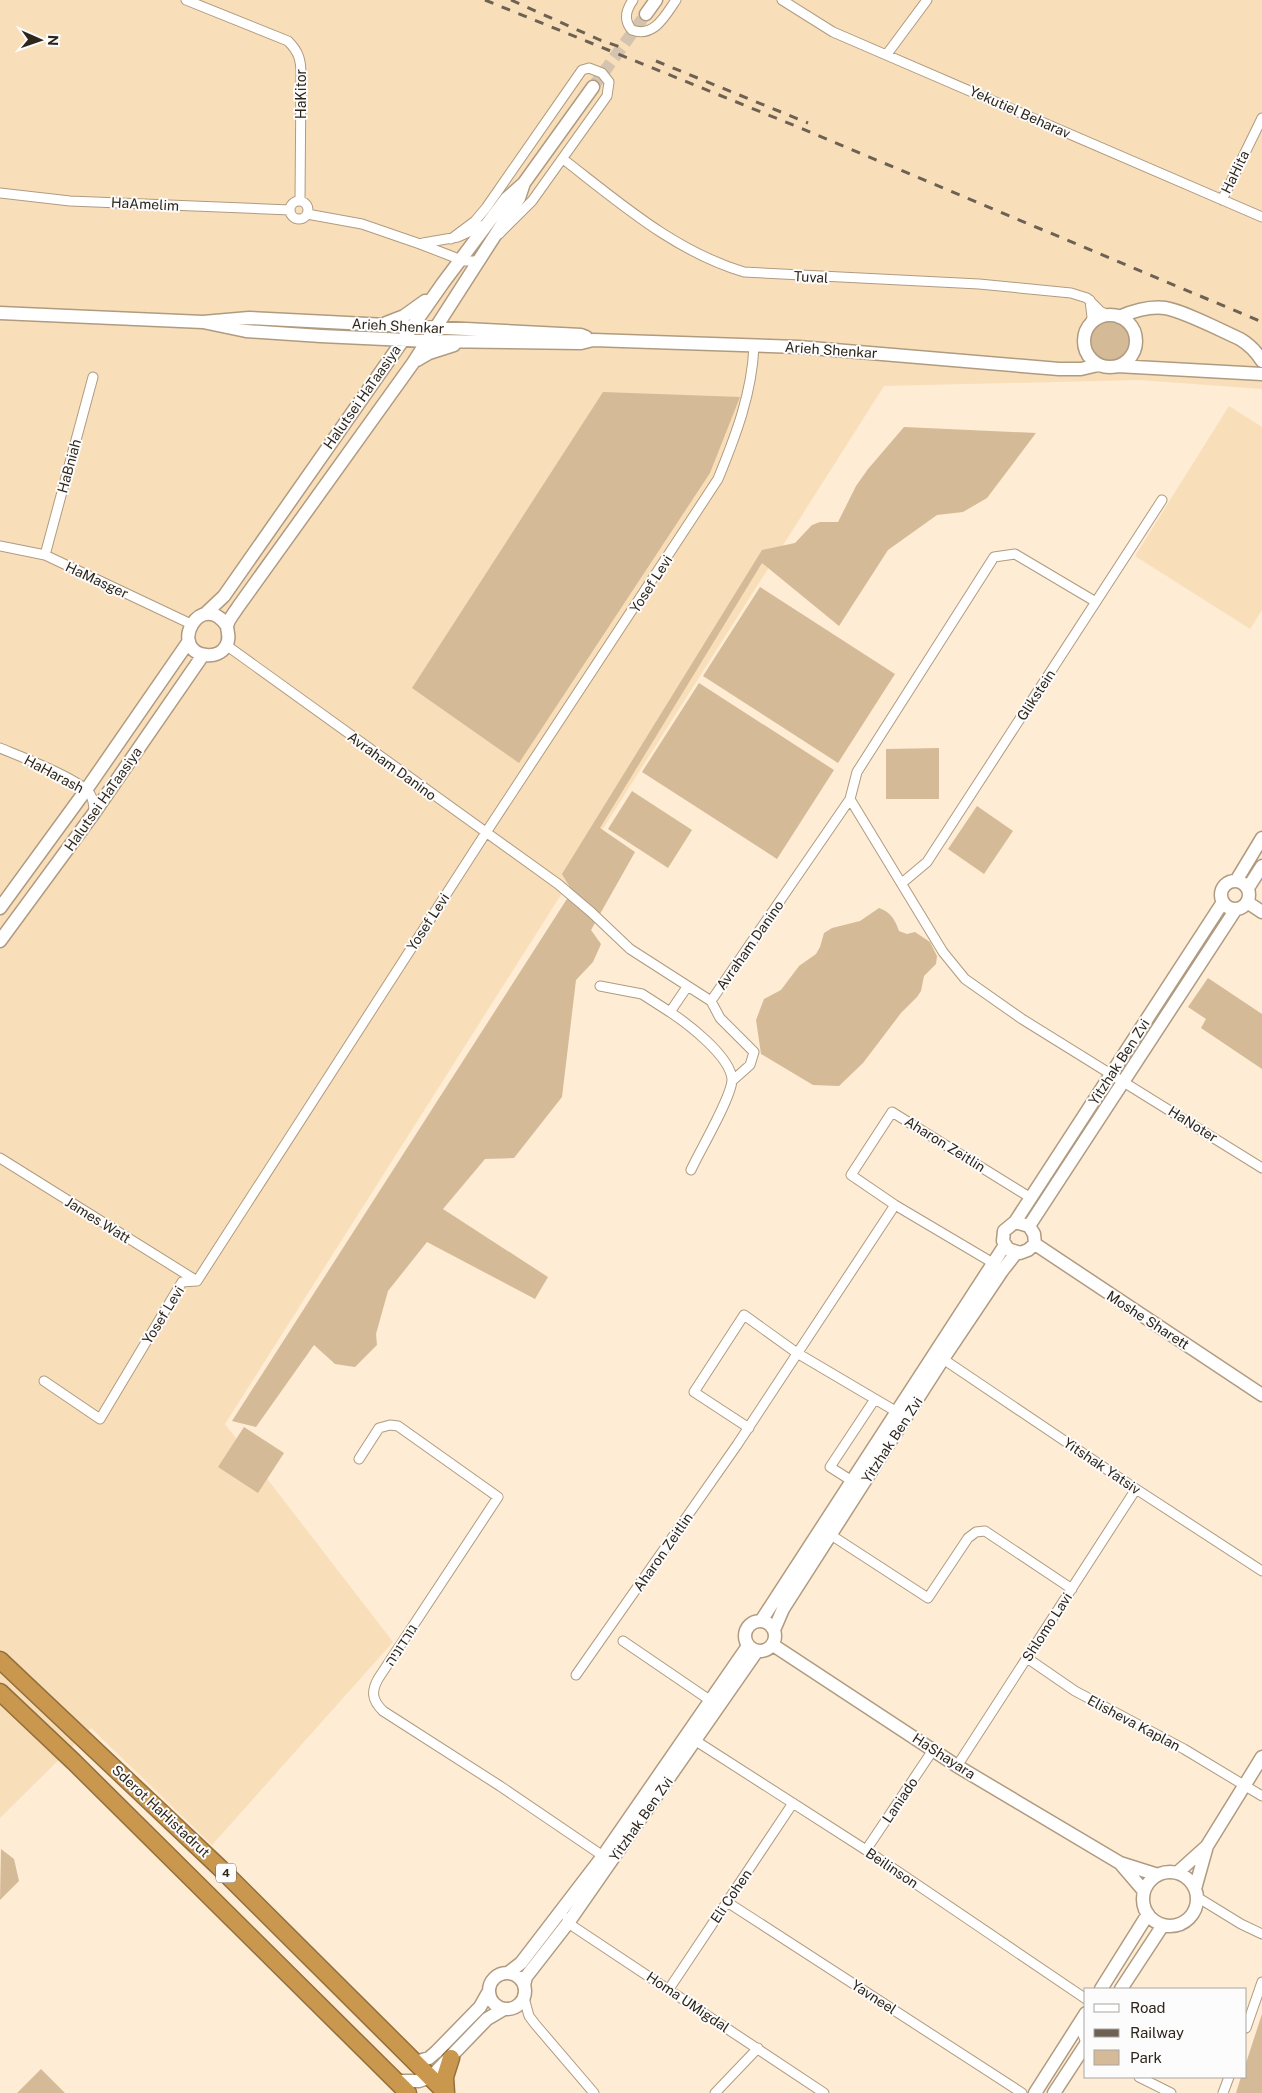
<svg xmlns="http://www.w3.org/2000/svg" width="1262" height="2093" font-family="'Public Sans','Noto Sans Hebrew',sans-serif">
<rect width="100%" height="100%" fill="#feecd4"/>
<path fill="#f9deba" d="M0,0H1262V389L1139,380L884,386L225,1424L393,1642L212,1845L91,1728L0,1818Z
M1229,406L1262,427V610L1250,629L1135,556Z"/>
<path fill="#d5ba97" d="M1089 341a21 21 0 1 1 42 0a21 21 0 1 1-42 0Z
M603,392L740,397L710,473L519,763L412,688Z
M904,427L1036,433L987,498L963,512L937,515L888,550L839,626L762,563L600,828L635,852L591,930L601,944L593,962L576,980L562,1097L514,1158L485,1159L443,1209L548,1277L535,1299L427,1242L388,1291L376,1334L377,1345L355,1367L335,1364L314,1345L256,1427L232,1421L572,891L562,874L762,550L795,543L812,525L820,522H838L856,486L868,469Z
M760,587L895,674L838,763L703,676Z
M699,683L834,770L777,859L642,772Z
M939,748V799H886V749Z
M632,791L692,830L668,868L608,829Z
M977,806L1013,831L984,874L948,849Z
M879,908C891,912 895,920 899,931L907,934L915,932L930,942L937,956L936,964L924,976L921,991L917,997L901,1013L863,1063L839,1086L813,1085L761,1054L756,1020L764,999L781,990L799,966L816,954L820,947L824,933L832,928L860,921Z
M1208,978L1262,1014V1069L1201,1028L1206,1019L1188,1007Z
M244,1427L284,1453L258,1493L218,1467Z
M1,1849L14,1859L19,1881L0,1900Z
M1262,2014V2093H1236L1241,2077H1246V2063Z
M41,2069L65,2093H17Z"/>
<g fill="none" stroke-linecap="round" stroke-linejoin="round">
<path stroke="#d4c4af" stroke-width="12" stroke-dasharray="12 6" stroke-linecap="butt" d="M593,87L646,14"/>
<defs>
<path id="street" d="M186,0L288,41C299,52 301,60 301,75L300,201
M633,0C626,10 623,20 632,30C654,38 665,16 676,0
M782,0L833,32L1262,217
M887,54L927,0
M563,159C620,203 674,251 744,272L979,284L1071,293L1087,298L1100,311L1107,315
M0,193L70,201L290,210
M1222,200L1262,118
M290 210a9 9 0 1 1 18 0a9 9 0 1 1-18 0Z
M307,214L362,224L420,244L464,261H476L481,259
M451,239L475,221L486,208L582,70L589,68L602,73L609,82L607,96L532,201L499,234
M423,243L458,237L484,225
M1090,325L1092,317L1090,300
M0,546L45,555L191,624
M45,555L93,377
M226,645L558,884L591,912L630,949L711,1001L850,799L857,772L994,557L1015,554L1096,602
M0,748C19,756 80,779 90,794C94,800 94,806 94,813
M850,799L943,952L965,979L1022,1019L1262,1168
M902,883L927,862L1162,500
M600,986L642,994L670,1012
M687,987L670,1012C688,1024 730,1056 732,1079C733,1095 699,1152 691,1170
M711,1001L720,1018L754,1052L750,1065L732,1081
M0,1158L197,1281
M993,1263L895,1205L851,1175L892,1112L1031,1198
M943,1359L1136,1489L1262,1571
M44,1381L100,1419L182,1282L197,1281L485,834L718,479C736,435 752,393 754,346
M749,1428L694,1392L744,1315L797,1353L897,1412
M359,1459L379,1428L390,1425L398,1426L498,1497L378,1679C371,1692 372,1700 383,1711L500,1786L603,1856L608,1855
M852,1481L830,1467L875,1399
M831,1535L928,1598L968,1538L976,1532L985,1531L1072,1589
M623,1641L711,1701
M1027,1658L1075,1691L1184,1749L1262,1796
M576,1675L737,1445L895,1205
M696,1741L866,1850L1086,1999
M957,1766L1136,1489
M866,1850L933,1750
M1197,1897L1241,1924L1262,1934
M727,1902L1022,2093
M567,1918L568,1923L824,2093
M669,1989L793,1803
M524,1998L529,2016L535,2024L594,2093
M1079,2024L1086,2043
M1246,2028L1262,1982
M1139,2077L1171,2093
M715,2093L758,2048
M1223,2093L1229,2077"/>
<path id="secondary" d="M646,14L656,0
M0,313L203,322L249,318L581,335L586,337
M1084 341a26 26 0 1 1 52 0a26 26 0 1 1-52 0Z
M1119,317C1133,311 1149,306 1165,308C1184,311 1220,330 1240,339C1250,345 1256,351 1262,361
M203,322L246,331L321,336L428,341L581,343L593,340L799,347L1059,369H1081L1098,365
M386,323L404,316L425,301
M417,360L429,353L454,345
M1117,366L1262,374
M205,614L224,596L443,283L506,199L524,183L593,87
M227,626C201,588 167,650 206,655C214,656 222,653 226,646C230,639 228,634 227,627C227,621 235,612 238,607L413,363L519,198L524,183
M1236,881L1262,838
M1221 895a14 14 0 1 1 28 0a14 14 0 1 1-28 0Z
M1248,888L1262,866
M1247,902L1262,912
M0,908L86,790L189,641
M0,941L94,813L203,655
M1015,1222L1223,902
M1015,1222L1029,1226L1034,1234L1035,1244L1028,1250L1020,1253L1008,1249L1003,1241L1004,1231Z
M1029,1226L1236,909
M1035,1244L1262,1395
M761,1621L1005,1245
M745 1636a15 15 0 1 1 30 0a15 15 0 1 1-30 0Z
M774,1630L783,1609L943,1359L1002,1271L1016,1253
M773,1645L957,1766L1120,1863L1158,1875
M1120,1863L1144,1891
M1143 1899a27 27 0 1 1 54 0a27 27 0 1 1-54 0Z
M1177,1873L1207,1846
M1195,1889L1207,1846L1262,1757
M489 1991a18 18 0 1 1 36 0a18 18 0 1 1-36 0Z
M508,1973L521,1963L603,1856L748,1646
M524,1985L526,1977L568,1923L757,1651
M1101,1989L1148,1914
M1121,1989L1163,1925
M416,2062L429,2058L436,2052L480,2007L489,1991
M396,2081H419L431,2077L487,2019L504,2009
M1035,2093L1086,2013
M1054,2093L1086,2044"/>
<path id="highway" d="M0,1660L219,1867L446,2093
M0,1692L74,1762L408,2093
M446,2093L445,2077L451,2058"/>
</defs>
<use href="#street" stroke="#b09b80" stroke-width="11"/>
<use href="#secondary" stroke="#b09b80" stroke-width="15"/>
<use href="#highway" stroke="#936f3c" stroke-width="19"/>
<use href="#street" stroke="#fff" stroke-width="9"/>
<use href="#secondary" stroke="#fff" stroke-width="12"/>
<use href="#highway" stroke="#c9974e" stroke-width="16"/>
<path stroke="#6c6152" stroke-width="3" stroke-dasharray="9 9" stroke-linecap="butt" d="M485,0L798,127L1262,322
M511,0L600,40L620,47
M656,61L808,123"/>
</g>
<g text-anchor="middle" stroke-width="4" stroke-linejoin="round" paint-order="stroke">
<rect fill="#fcfcfc" stroke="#6c665e" stroke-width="1" x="216" y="1863.5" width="20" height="19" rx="4"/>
<g font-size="12" font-weight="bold" fill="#2e261b">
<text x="226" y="1877">4</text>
</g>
<g font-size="14" fill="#2e261b" stroke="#fcfcfc">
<text transform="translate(301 94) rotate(-90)" y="5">HaKitor</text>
<text transform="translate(1020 112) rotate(24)" y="5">Yekutiel Beharav</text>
<text transform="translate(1235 172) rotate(-64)" y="5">HaHita</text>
<text transform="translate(145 204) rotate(3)" y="5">HaAmelim</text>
<text transform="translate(811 277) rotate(3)" y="5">Tuval</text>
<text transform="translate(398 326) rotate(3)" y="5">Arieh Shenkar</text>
<text transform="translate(831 350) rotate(4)" y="5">Arieh Shenkar</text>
<text transform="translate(362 397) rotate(-55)" y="5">Halutsei HaTaasiya</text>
<text transform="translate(69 466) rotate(-75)" y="5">HaBniah</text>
<text transform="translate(97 580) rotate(25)" y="5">HaMasger</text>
<text transform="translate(651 584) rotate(-57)" y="5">Yosef Levi</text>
<text transform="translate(1036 695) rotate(-57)" y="5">Glikstein</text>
<text transform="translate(392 766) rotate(36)" y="5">Avraham Danino</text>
<text transform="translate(54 774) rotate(28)" y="5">HaHarash</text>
<text transform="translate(103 799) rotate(-55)" y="5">Halutsei HaTaasiya</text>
<text transform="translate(428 922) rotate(-57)" y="5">Yosef Levi</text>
<text transform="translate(750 945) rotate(-55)" y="5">Avraham Danino</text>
<text transform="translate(1119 1062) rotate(-57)" y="5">Yitzhak Ben Zvi</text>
<text transform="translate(1193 1124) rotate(32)" y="5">HaNoter</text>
<text transform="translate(945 1144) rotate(32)" y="5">Aharon Zeitlin</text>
<text transform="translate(98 1220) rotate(32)" y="5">James Watt</text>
<text transform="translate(163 1315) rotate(-58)" y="5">Yosef Levi</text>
<text transform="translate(1148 1320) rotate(33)" y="5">Moshe Sharett</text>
<text transform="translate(892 1440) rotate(-57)" y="5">Yitzhak Ben Zvi</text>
<text transform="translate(1102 1466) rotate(34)" y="5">Yitshak Yatsiv</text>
<text transform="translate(663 1552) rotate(-55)" y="5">Aharon Zeitlin</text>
<text transform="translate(1047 1627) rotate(-57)" y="5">Shlomo Lavi</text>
<text transform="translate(401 1645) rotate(-57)" y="5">גורדוניה</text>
<text transform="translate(1134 1723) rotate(28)" y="5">Elisheva Kaplan</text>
<text transform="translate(944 1756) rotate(33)" y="5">HaShayara</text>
<text transform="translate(900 1800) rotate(-56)" y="5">Laniado</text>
<text transform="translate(161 1811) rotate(43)" y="5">Sderot HaHistadrut</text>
<text transform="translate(641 1819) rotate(-55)" y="5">Yitzhak Ben Zvi</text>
<text transform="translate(892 1868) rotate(34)" y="5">Beilinson</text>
<text transform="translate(731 1896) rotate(-56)" y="5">Eli Cohen</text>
<text transform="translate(874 1997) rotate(33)" y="5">Yavneel</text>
<text transform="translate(688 2002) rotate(34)" y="5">Homa UMigdal</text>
</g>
</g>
<rect x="1084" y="1988" width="162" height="90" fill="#fcfcfc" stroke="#aaa6a2"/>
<rect x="1094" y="2004" width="25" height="8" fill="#ffffff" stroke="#aaa6a2"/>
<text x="1130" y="2013" font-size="15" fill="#2e261b">Road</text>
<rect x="1094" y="2029" width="25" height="8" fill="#6c6152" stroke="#aaa6a2"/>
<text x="1130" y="2038" font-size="15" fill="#2e261b">Railway</text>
<rect x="1094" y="2050" width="25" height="15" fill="#d5ba97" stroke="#aaa6a2"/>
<text x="1130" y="2063" font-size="15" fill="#2e261b">Park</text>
<g transform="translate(40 40) rotate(92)" stroke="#fcfcfc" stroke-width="4" paint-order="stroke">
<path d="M0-4L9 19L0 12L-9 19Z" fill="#2e261b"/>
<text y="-8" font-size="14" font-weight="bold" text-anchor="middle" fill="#2e261b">N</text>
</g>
</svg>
